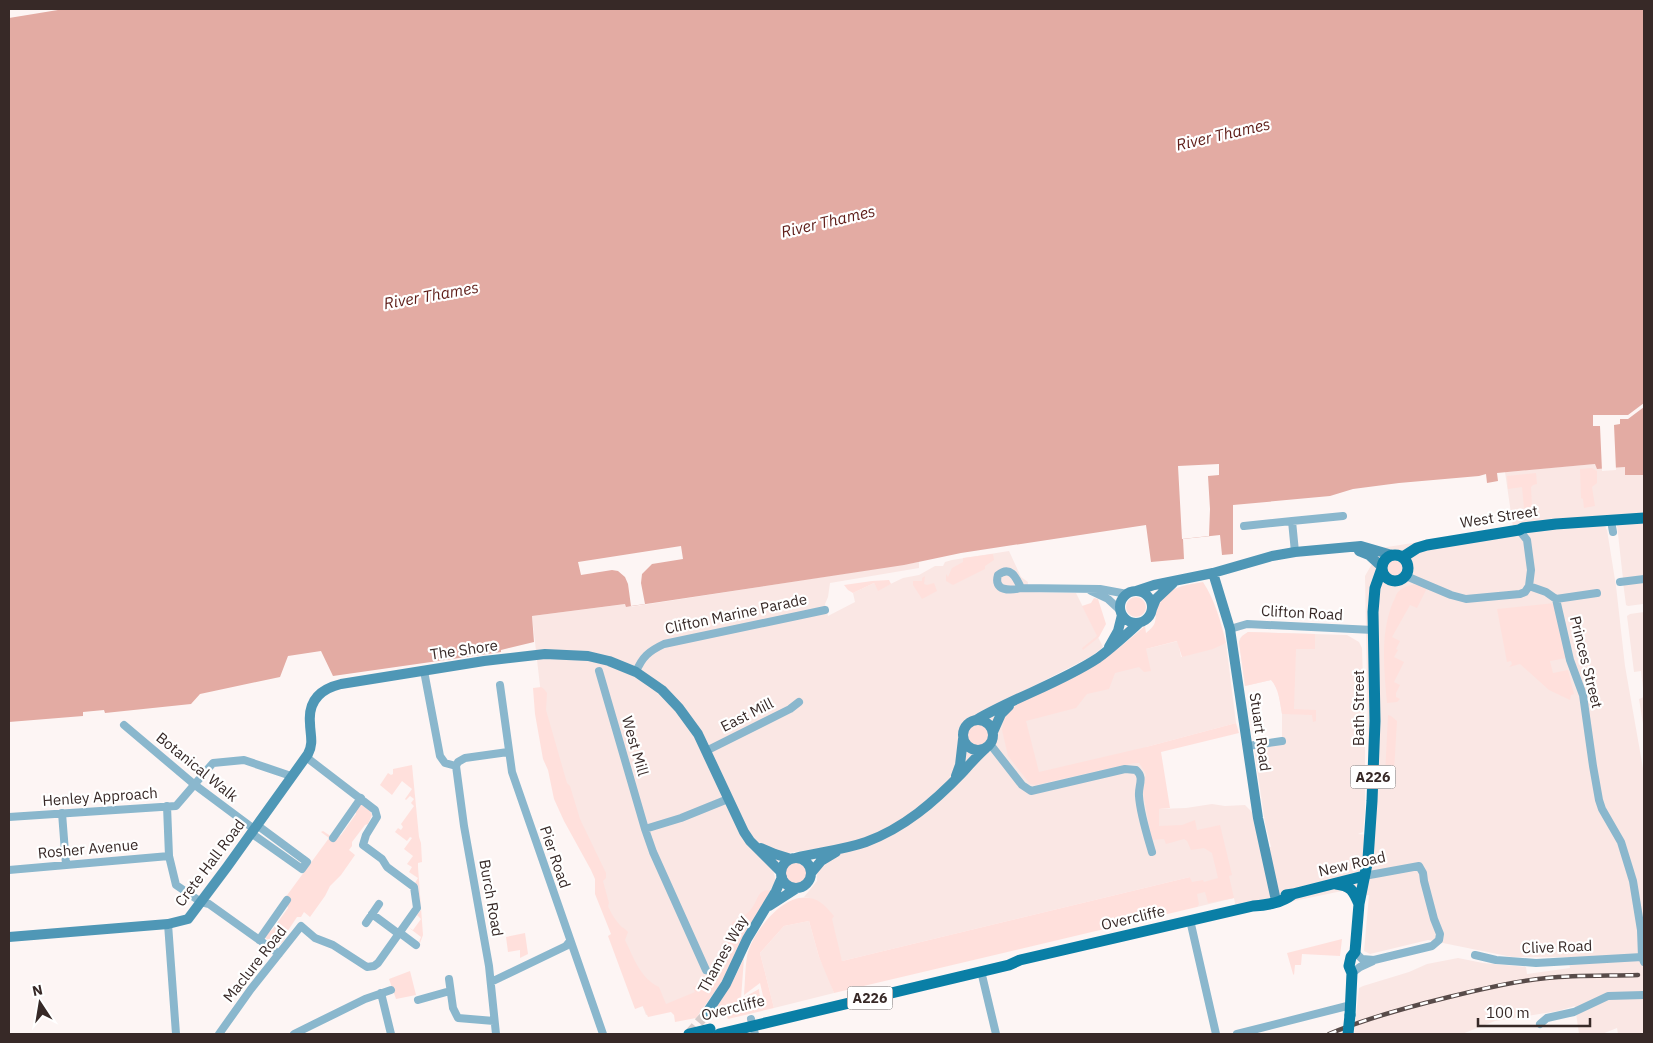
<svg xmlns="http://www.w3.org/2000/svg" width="1653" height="1043" font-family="'IBM Plex Sans',sans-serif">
<rect width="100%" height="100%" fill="#fdf5f4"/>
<path fill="#fae7e4" d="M1595,464L1598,469L1625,467V475H1644V575L1623,579L1616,516L1604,517L1606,529L1607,530L1616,586L1625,666L1644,774L1643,1034H1618L1617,1028L1602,1034H1579L1575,1006L1558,1011L1495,1021L1462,1034H1354L1359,988L1363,986L1409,972L1427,964L1458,958L1483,963L1526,967L1527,974L1570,968L1568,957H1512L1428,940L1370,954L1364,951L1369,895L1352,896L1342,891L1237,913L1234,898L1197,907L1190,877L842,961L810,898L804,897L817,881V875L828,847L788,853L779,860L773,870L775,878V887L744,934L730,967L686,1006L646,1015L611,924L543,712L532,616L626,604V607H630L919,562V568L830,583L828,597L825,604L828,616L855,602L853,593L874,583L878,590L903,578L919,575L935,566H943L945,562L952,560L1009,551L1021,577L1028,582L1027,592L1076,593L1103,647L1092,656L1006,700L1012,714L1146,649L1178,641L1181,657L1226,643L1236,723L1146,747L1159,809L1186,808L1212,804L1225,806L1245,805L1252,812L1261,849L1271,847L1265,823L1253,741L1282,739V714L1278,691L1273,681L1271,680L1245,686L1239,642L1240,638L1248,632L1347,635L1359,642L1362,648L1365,744V811L1363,832L1358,834L1368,835V736L1365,576L1381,548L1513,527L1505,472Z
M1644,580L1643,604L1628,606L1626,605L1623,582Z
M1644,612V730L1639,699L1644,697L1641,671L1634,672L1627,616L1630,614Z
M809,921L819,957L828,976L834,993L774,1008L760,953L784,926Z"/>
<path fill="#ffe0dc" d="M1592,468L1597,471V483L1592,487L1595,506L1584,508L1583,499L1581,498L1580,469Z
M1536,473L1537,484L1533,485L1531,487L1532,507L1524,508L1522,487L1508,489L1507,476Z
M993,554L994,560L985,566V569L953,585L946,581V574L948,577L952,568L963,562V558Z
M1385 568a10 10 0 1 1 20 0a10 10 0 1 1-20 0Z
M925,576L924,584L927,585L934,583L937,591L922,599L913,585V581H922V578Z
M889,580L891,584L878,591L874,583L853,593L848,590L844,585L872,581Z
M1203,582C1215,600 1221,622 1226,643L1213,649L1182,657L1177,641L1146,649L1151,671L1144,672L1139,667L1115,673L1109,689L1087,694L1076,708L1026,721L1039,772L1146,747L1236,723L1239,733L1161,752L1170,808L1159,809V826L1182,825L1195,820L1197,830L1220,825L1232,875L1229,876L1234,898L1208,903L1205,892L1197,894L1199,904L1197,907L834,993L819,957L809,921L784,926L760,953L774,1008L728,1019L727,1016L764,1000L760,983L744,995C745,982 745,969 747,956C752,933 783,892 810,898C821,900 827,908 834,916L832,919L842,961L1190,877L1192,882L1203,880L1204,882L1218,878L1212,853L1204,848L1191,850L1187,841L1184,839L1166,844L1164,839L1152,840L1143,792L1146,774L1139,763C1129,762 1123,768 1115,767L1035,785L1030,784L1008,756L1002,730L1004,718L1013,707L1026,698L1094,664L1119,648L1145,626L1146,633C1158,623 1154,623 1157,609C1160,588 1186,585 1203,582Z
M1416,584L1427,588L1417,608L1410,605L1392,637L1400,641L1396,649L1398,650L1394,657L1404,662L1394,682L1400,685L1396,693V697L1400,699L1397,702L1387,703C1384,670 1380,633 1393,602C1395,599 1396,594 1398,592C1403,587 1410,585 1416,584Z
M1126 607a10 10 0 1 1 20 0a10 10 0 1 1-20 0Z
M1094,598L1098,599L1106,624L1099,637L1083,650L1082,648L1097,636L1082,606L1091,603Z
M1555,603L1566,658L1550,661L1553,673L1568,670L1574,694L1571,695L1570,700L1549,690L1520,664L1509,667L1512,664L1511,661L1507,662L1497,609Z
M1248,632L1315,634V649H1296L1294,709L1316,710V721L1313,722L1312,715L1282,714C1280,703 1279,689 1271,680L1245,686L1239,642L1242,636Z
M541,687L544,689L547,693L546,710L567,783L570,786L580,819L606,873V878L603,881L609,903L608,906C611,913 614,918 619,924C622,928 625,928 628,932L625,940C634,958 640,978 659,987L666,1004L695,992L693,987L702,983L724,950L725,943L732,933V922C738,920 748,914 752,908C758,900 758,887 772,891L744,934L730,967L719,986L696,1018L675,1022L674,1015L671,1012L648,1017L643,1006L635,1009L608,936L611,934L595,894V879L591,870L564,821L554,799L548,770L543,759L535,714L533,688Z
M1388,715L1391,716L1397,721L1394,771L1385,775Z
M967 735a11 11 0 1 1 22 0a11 11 0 1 1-22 0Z
M412,765L419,837L421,843L422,862L418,863V867L423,935L420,943L419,942L421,937L408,927L413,930L421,919L417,915L421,910L418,885L415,883L418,878L409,872L412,867L407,864L413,856L404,849L412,838L410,837L407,841L395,832L398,828L401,830L403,827L401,824L414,806L411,803L414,799L410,796L406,800L405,799L412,789L402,781L392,795L380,785L388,773L391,775L393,774V769Z
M361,804L370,811L372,815L368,824L365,825L352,842V846L349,850L355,855L341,875L330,886L325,896L310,917L304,912L301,917H297L285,935C285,940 283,942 279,945H275L264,937L269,931L272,930L288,908L285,898L329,838L321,832L323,831L335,839L341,835L356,814V810Z
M785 873a11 11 0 1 1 22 0a11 11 0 1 1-22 0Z
M525,933L528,954L520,958V950L508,952L506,937Z
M1342,939L1340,956L1302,954L1301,965H1295L1294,975L1293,974L1287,953Z
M744,958L741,999L759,989L760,998L718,1016V1018L716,1019L710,1017L735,977Z
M410,971L416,995L396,999L389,979Z"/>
<path fill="#e3aba3" d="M64,9H1644V475H1625V467L1597,469L1595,464L1497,473L1498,481L1487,483L1486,474L1479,476L1399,483L1353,489L1330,496L1233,505V554L1222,555L1220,535L1183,539L1184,559L1151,562L1146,525L961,553L904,565L626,607L625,604L532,616L534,642L501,650V652L333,676L321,651L288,656L280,677L200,694L191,704L105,713L104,710L83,712V716L9,722V18Z"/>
<path fill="#fdf5f4" d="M1644,403V407L1628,419H1620V424L1614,425L1616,470L1602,471L1600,426H1593V415H1628Z
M1219,464V475L1208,476L1210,509L1209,536L1182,539L1178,466Z
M681,546L683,559L652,564L642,574L641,583L645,604L631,606L628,584L625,577L618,571L612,570L581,575L578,562Z"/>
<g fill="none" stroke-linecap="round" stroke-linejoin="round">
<path stroke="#d5cccb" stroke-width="10" stroke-dasharray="10 5" stroke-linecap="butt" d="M689,1034L706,1014"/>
<path stroke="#8ab7cd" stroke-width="8" d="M1292,521L1343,516
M1611,521L1613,532
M1244,526L1292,521L1295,552
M1406,576L1451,595L1466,599L1520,594L1525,592L1529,586L1531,570L1527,540L1519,530
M1620,582L1644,579
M1529,586L1546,592L1556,599L1570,660L1583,695L1593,766L1599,800L1602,809L1621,842L1633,881L1641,930L1642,957L1644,962
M1021,588C1016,577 1010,565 998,575C993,591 1010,591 1021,588L1100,589L1127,594
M1091,591L1108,599L1121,611
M1556,599L1597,593
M1230,629L1247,624L1373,630
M424,671L440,756L445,763L456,766
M599,671L645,829L653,852L706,970
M636,672C642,657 649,651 664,644L825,610
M500,685L512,772L603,1034
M124,725L195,785L254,829
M990,744L1022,785L1031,791L1125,769L1136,770C1145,778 1138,785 1139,796C1140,813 1147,835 1152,852
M1248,746L1282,741
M706,751L790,709L799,702
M456,766L464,826L489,966L496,1034
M456,766L458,762L465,758L508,752
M167,806L169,856L176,885L201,902L209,904L279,954
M62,813L66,865
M9,817L176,806L213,763L244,760L291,776
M645,829L681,818L728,799
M251,833L302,869L307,862L257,825
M333,838L361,798
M9,870L169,856
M372,914L399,934
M1190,920L1216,1034
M366,923L379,904
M168,924L176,1034
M400,933L416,945
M259,940L287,900
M1355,952L1362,959L1374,960L1432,946L1439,940L1440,934L1434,919L1424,881L1423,873L1419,866L1364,876
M1475,955L1496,960L1536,963L1642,957
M981,971L996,1034
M1352,973L1360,967L1373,961
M449,979L453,1008L458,1018L494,1021
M491,982L566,946L570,941
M381,993L391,1034
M418,1000L450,991
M751,1019L755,1034
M1540,1024L1547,1018L1574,1012L1608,996L1644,995
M219,1034L251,989L301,926L315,938L333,945L367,967L374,966L378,963L417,908L414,887L387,867L382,859L363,845L366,835L377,817L375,810L306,757
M294,1034L365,999L391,990
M1237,1034L1351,1005"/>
<path stroke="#4f97b6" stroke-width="10" d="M1359,551L1369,555L1381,566
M1213,573L1230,629L1258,818L1275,896
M1136,591L1154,585L1213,573L1272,556L1295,552L1361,546L1392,555
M1120 607a16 16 0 1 1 32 0a16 16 0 1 1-32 0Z
M1152,609L1156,599L1173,583
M1109,647L1118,631L1122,615
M963 735a15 15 0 1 1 30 0a15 15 0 1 1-30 0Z
M976,720C1015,697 1060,683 1098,658C1113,647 1126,635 1139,623
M993,732L1001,714L1009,706
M956,776L960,765L963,739
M761,848L775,854L791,859
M781 873a15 15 0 1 1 30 0a15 15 0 1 1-30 0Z
M795,858C819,852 843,850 866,842C904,828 934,802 962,773C970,764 977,756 986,748
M811,873L821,861L836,852
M769,906L797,888
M9,937L168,924L188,919L227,867L308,754C314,743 310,734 310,723C308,701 320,689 341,684L484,661L545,654L588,656L609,661L636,672L652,683L662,690L679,708L698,734L744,832L750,841L781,872
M706,1014L726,984L747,939L776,891L782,877"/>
<path stroke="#0a7fa6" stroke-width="11" d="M1382 568a13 13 0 1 1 26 0a13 13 0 1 1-26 0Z
M1403,557L1417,548L1427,545L1519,530L1523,528L1556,524L1644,518
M1336,884C1351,886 1353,890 1359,904
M1286,895L1293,894L1364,876
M1350,1015L1352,973L1349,966L1351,957L1355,952L1359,904L1368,859L1372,801L1375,721L1373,612L1375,588L1381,571
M719,1034L1009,965L1020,960L1253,906C1268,905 1281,903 1293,894"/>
<defs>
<path id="rail" d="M1329,1034C1367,1018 1408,1007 1449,997C1481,989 1514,981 1547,978C1577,975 1608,976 1638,975"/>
</defs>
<use href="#rail" stroke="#584b49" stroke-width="4.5"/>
<use href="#rail" stroke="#fff" stroke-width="2.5" stroke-dasharray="8" stroke-linecap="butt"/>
<path stroke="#0a7fa6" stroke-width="11" d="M689,1034L710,1029
M1348,1034L1350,1015"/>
</g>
<g text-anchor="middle" stroke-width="4.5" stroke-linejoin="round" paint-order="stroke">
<g fill="#fff" stroke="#736968" stroke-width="1">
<rect x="1350.5" y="765.5" width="45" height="23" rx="4"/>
<rect x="847.5" y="986.5" width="45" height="23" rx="4"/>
</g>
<g font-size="14" font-weight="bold" fill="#372927">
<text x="1373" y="782">A226</text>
<text x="870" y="1003">A226</text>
</g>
<g font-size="15" fill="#372927" stroke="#fff">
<text transform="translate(1499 517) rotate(-9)" y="5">West Street</text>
<text transform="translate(1302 613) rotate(3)" y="5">Clifton Road</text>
<text transform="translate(736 614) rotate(-12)" y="5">Clifton Marine Parade</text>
<text transform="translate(464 650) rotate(-8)" y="5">The Shore</text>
<text transform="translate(1586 662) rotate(76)" y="5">Princes Street</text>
<text transform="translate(1359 708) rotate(-90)" y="5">Bath Street</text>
<text transform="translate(747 715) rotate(-27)" y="5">East Mill</text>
<text transform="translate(1260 732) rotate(82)" y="5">Stuart Road</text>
<text transform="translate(635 746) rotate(74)" y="5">West Mill</text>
<text transform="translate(197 767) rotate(39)" y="5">Botanical Walk</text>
<text transform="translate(100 797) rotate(-4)" y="5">Henley Approach</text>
<text transform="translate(88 849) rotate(-5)" y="5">Rosher Avenue</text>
<text transform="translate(555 857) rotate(71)" y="5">Pier Road</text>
<text transform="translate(210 863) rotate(-53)" y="5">Crete Hall Road</text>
<text transform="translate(1352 864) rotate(-13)" y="5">New Road</text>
<text transform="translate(491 898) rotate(80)" y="5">Burch Road</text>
<text transform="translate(1133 918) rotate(-13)" y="5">Overcliffe</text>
<text transform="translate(1557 947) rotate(-2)" y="5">Clive Road</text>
<text transform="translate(723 954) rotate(-61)" y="5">Thames Way</text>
<text transform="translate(255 964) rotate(-52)" y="5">Maclure Road</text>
<text transform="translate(733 1008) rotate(-14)" y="5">Overcliffe</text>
</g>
<g font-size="16" font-style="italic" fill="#5f1d18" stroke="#fff">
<text transform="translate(1223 134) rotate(-13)" y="6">River Thames</text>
<text transform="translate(828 221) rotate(-13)" y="6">River Thames</text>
<text transform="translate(431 295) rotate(-10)" y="6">River Thames</text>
</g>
</g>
<rect width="1653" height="1043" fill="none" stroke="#372927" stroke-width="20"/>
<g transform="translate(40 1003) rotate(348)" stroke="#ffffff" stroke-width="4" paint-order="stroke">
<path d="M0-4L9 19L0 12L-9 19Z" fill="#372927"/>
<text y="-8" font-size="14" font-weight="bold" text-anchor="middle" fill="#372927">N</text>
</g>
<path d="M1478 1018v8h112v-8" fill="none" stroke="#372927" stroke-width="2.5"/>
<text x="1486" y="1018" font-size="15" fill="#372927" stroke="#ffffff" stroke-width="4" paint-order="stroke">100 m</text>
</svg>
